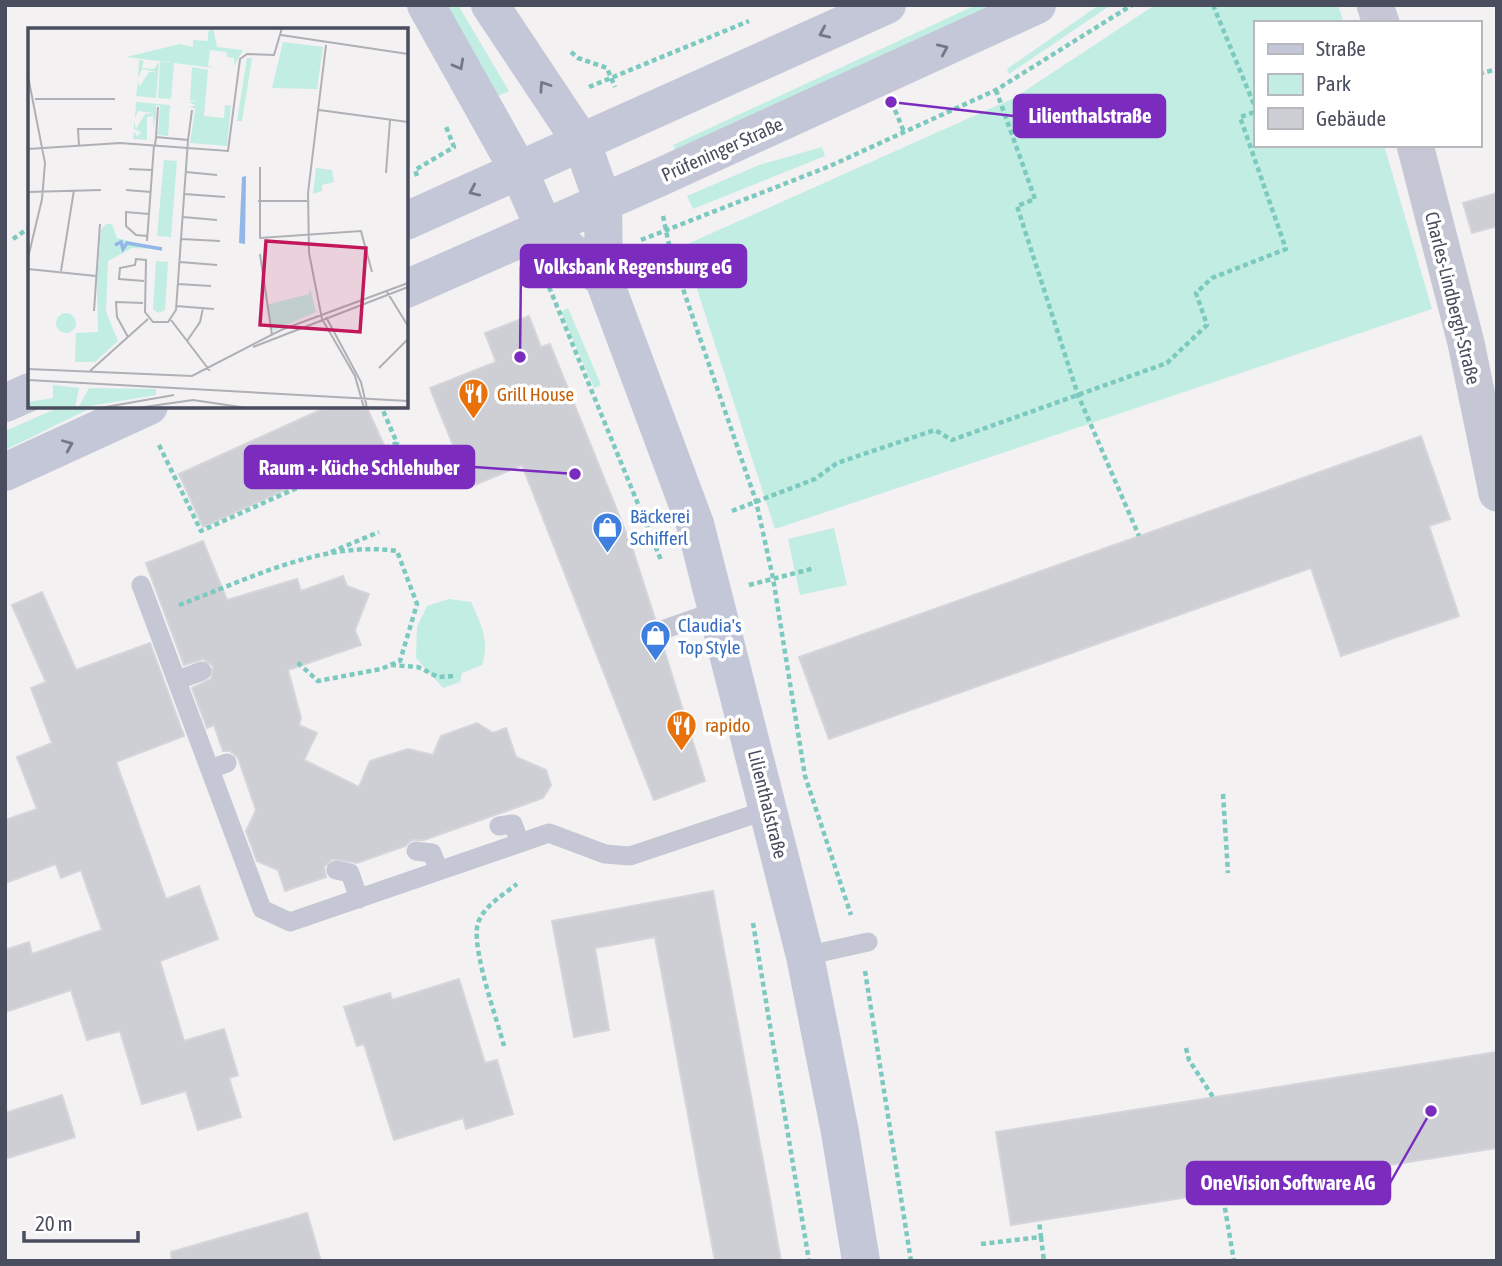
<svg xmlns="http://www.w3.org/2000/svg" width="1502" height="1266" font-family="'Asap Condensed',sans-serif">
<rect width="100%" height="100%" fill="#f3f1f1"/>
<path fill="#c2ede2" d="M446,5H458L509,91L498,96Z
M976,5H998L676,152L673,145Z
M1099,5H1111L1009,74L1007,69Z
M1155,5H1338L1344,23H1255V145H1384L1432,309L775,529L683,246L1014,98Z
M822,147L825,156L693,209L687,196L759,165Z
M568,308L601,385L594,388L561,312Z
M62,406H95L5,450V431Z
M834,528L847,585L800,595L788,539Z
M449,599L471,602C481,624 490,641 482,665L462,673L460,682L443,688L416,658L417,627L427,606Z"/>
<path fill="#cecfd5" stroke="#d5d5db" stroke-width="2" d="M1497,193V226L1472,233L1463,203Z
M529,316L541,347L550,344L633,550L655,619L649,624L647,634L652,641L662,643L705,781L654,800L522,465L475,485L470,473L465,475L430,388L496,362L485,333Z
M329,406H366L384,445L203,527L179,474Z
M1421,436L1450,519L1429,526L1459,616L1341,656L1311,568L829,739L799,657Z
M203,541L227,600L297,579L301,591L343,576L347,586L369,594L355,630L361,645L288,670L301,718L299,725L317,733L304,760L359,787L370,761L408,749L433,755L441,736L477,723L493,733L506,728L516,757L546,770L551,785L543,798L424,840H412L405,846L357,863L332,859L324,867L326,877L285,891L278,870L257,861L246,831L256,810L238,758L230,751H223L214,725L207,728L192,688L211,679L213,666L203,659L184,665L146,563Z
M42,592L76,670L150,643L184,736L116,762L166,899L199,886L218,939L160,961L184,1041L224,1029L238,1075L229,1078L241,1117L198,1130L186,1091L142,1104L120,1031L87,1040L71,990L5,1012V950L29,942L32,954L102,930L81,870L61,878L56,864L5,883V820L37,809L17,757L52,743L31,688L46,682L12,605Z
M713,891L766,1177L781,1261H715L655,937L595,948L609,1030L574,1037L557,947L552,921Z
M459,979L485,1063L497,1060L513,1114L466,1129L463,1118L394,1140L364,1044L357,1046L344,1007L390,993L392,1000Z
M1497,1052V1148L1011,1225L996,1132Z
M62,1095L75,1137L5,1159V1113Z
M307,1213L321,1261H172L171,1252Z"/>
<g fill="none" stroke-linecap="round" stroke-linejoin="round">
<path stroke="#7cc9bf" stroke-width="4.5" stroke-dasharray="5 3.5" stroke-linecap="butt" d="M1213,5L1255,107
M571,52L578,58L607,68L615,87
M1479,74L1497,69
M589,87L749,21
M996,90L1035,199L1017,206L1078,395L1139,536
M895,110L904,132
M417,176L415,170L454,147L445,124
M663,216L671,254L756,501L773,578L805,776L851,915
M13,239L30,227
M641,240L830,166L996,90L1132,5
M527,280L547,282L661,560
M159,445L201,531L397,443L381,406
M732,511L815,479L837,463L935,430L952,440L1167,363L1207,325L1196,293L1212,278L1286,249L1240,117L1255,112
M331,552L379,532
M749,585L815,568
M179,605C247,580 323,540 397,551L417,604L400,661L381,669L318,681L297,662
M391,665L418,667L438,677L455,676
M1223,794L1228,873
M753,923L809,1261
M865,971L911,1261
M504,1046C496,1016 474,956 477,928C479,909 503,895 517,884
M1186,1048L1189,1060L1213,1097
M1222,1191L1234,1261
M1041,1237L1044,1261
M981,1244L1041,1237L1039,1221"/>
<path stroke="#c5c8d4" stroke-width="19" d="M141,585L262,909L290,922L549,833L605,854L630,856L770,809
M659,631L719,610
M178,680L202,671
M210,769L227,763
M499,826L513,824L520,843
M416,851L432,853L439,871
M336,870L350,873L359,899
M805,956L868,942"/>
<path stroke="#c5c8d4" stroke-width="37" d="M1375,5L1381,23
M1415,145L1466,343L1497,493"/>
<path stroke="#c4c7d8" stroke-width="38" d="M426,5L519,171L544,228L604,280
M490,5L582,143L603,202L604,280L695,524L805,956L840,1132L861,1261
M406,221L887,5
M406,289L656,179L1037,5
M5,403L30,392
M5,472L149,406"/>
</g>
<defs><path id="oneway-chevron" d="M-2-3.5L2.5 0L-2 3.5" fill="none" stroke-width="1.6" stroke-linecap="round" stroke-linejoin="round" transform="scale(1.75)"/></defs>
<g stroke="#747888">
<use href="#oneway-chevron" transform="translate(824 33) rotate(156)"/>
<use href="#oneway-chevron" transform="translate(943 49) rotate(-24)"/>
<use href="#oneway-chevron" transform="translate(459 65) rotate(61)"/>
<use href="#oneway-chevron" transform="translate(544 86) rotate(-124)"/>
<use href="#oneway-chevron" transform="translate(474 191) rotate(156)"/>
<use href="#oneway-chevron" transform="translate(68 445) rotate(-23)"/>
</g>
<defs>
<symbol id="restaurant-pin" viewBox="-11 -11 22 30"><path d="M0 17L-7.5 6A9.5 9.5 0 1 1 7.5 6Z" fill="#e8710a" stroke="#fff"/><path d="M-5-6h1v4h1v-4h1v4h1v-4h1v5L-1.5 .5V6h-2V.5L-5-1ZM5-6V6H3V1.5H1.5Q1.5-4 5-6Z" fill="#fff"/></symbol>
<symbol id="shop-pin" viewBox="-11 -11 22 30"><path d="M0 17L-7.5 6A9.5 9.5 0 1 1 7.5 6Z" fill="#3f7fe0" stroke="#fff"/><path d="M-5-2.5h2.3a2.7 3.5 0 0 1 5.4 0H5L5.5 6h-11ZM-1.5-2.5h3a1.5 2.3 0 0 0-3 0Z" fill="#fff"/></symbol>
</defs>
<g fill-rule="evenodd">
<use href="#restaurant-pin" x="456" y="376" width="35" height="47"/>
<use href="#shop-pin" x="590" y="510" width="35" height="47"/>
<use href="#shop-pin" x="638" y="618" width="35" height="47"/>
<use href="#restaurant-pin" x="664" y="708" width="35" height="47"/>
</g>
<g text-anchor="middle" stroke-width="7" stroke-linejoin="round" paint-order="stroke">
<g font-size="19" fill="#494d5d" stroke="#fff">
<text transform="translate(722 149) rotate(-24)" y="7">Prüfeninger Straße</text>
<text transform="translate(1453 298) rotate(76)" y="7">Charles-Lindbergh-Straße</text>
<text transform="translate(768 804) rotate(76)" y="7">Lilienthalstraße</text>
</g>
<g font-size="19" fill="#c56008" stroke="#fff" text-anchor="start">
<text x="497" y="401">Grill House</text>
<text x="705" y="732">rapido</text>
</g>
<g font-size="19" fill="#366cbe" stroke="#fff" text-anchor="start">
<text x="630" y="523">Bäckerei<tspan x="630" dy="22">Schifferl</tspan></text>
<text x="678" y="632">Claudia's<tspan x="678" dy="22">Top Style</tspan></text>
</g>
</g>
<g transform="translate(28 28)">
<rect width="380" height="380" fill="#f3f1f1"/>
<path d="M185,0L189,19L215,22L206,38V30L199,29L198,24L182,22L180,38L187,40L98,29L152,16L165,19V12L180,13V4ZM255,14L295,19L289,61L244,60ZM219,30H224L214,93H209ZM111,32L116,33L114,40L126,41L131,34L128,70L108,68L110,52L111,59L121,44H128L114,41L110,50ZM132,34L146,35L143,71L130,70ZM164,39L180,42L176,88L196,90L197,77L203,78L199,118L162,115L167,81L161,78H168L161,74L168,73L162,72ZM108,74L142,77L140,108L130,107L132,78L128,77V88L125,101V88L119,89V112L105,111L106,103L109,109L113,104L106,101V93L108,101L117,86L127,85L110,83L107,91ZM136,132L149,133L143,209L129,208ZM288,140L304,142L306,154L294,157V163L285,166ZM78,196H84L89,210L131,221L104,220L80,233L78,284L90,313L67,334H47L48,305L70,304L69,252L73,202ZM128,233L140,234L137,282L130,285L125,281ZM282,260L288,284L245,303L238,277L281,266ZM28 295a10 10 0 1 1 20 0a10 10 0 1 1-20 0ZM25,357L51,360L47,380H0V374L25,370ZM61,360L128,361V367L50,380Z" fill="#c2ede2"/>
<path d="M218,148L217,216L211,215L214,149Z" fill="#92b7e7"/>
<path fill="none" stroke="#92b7e7" stroke-width="3.5" d="M87,217L93,214L95,221L99,215L134,221"/>
<path fill="none" stroke="#afafb6" stroke-width="2" d="M253,7L380,26M298,17L280,165L281,225L294,291L327,348L336,380M0,48L17,135L14,171L0,230M7,71H87M291,82L380,94M128,109L130,79M160,112L164,82M51,118L50,101H84M0,121L92,115L200,123L212,31L219,26L246,27L254,0M232,139V210L333,203L344,244M101,141L124,142M158,144L189,147M358,145L362,92M98,162L123,164M0,164L73,162M156,166L197,169M230,173H279M155,189L189,192M120,208L108,207L98,198V184L121,186M153,211L192,213M119,213L126,117M232,226L244,307M152,234L189,237M0,241L68,248M33,243L46,162M116,253L91,251L92,240L107,237L108,231L118,232L117,284L125,294H140L148,282L160,112L128,109L127,117M150,256L183,258M359,264L380,298M148,278L186,281M66,283L72,196M298,289L333,354L339,380M143,292L182,343M100,309L89,289L88,274L115,275M159,313L172,294L175,280M225,319L380,259M351,340L380,311M0,341L164,348L253,302L380,255M62,343L120,291M0,352L380,373M72,380L146,367M109,380L165,372L219,380"/>
<path fill="#c2185b" fill-opacity="0.15" stroke="#c2185b" stroke-width="3.5" d="M238,213L338,220L332,304L232,297Z"/>
<rect width="380" height="380" fill="none" stroke="#494d5d" stroke-width="3.5"/>
</g>
<path fill="none" stroke="#7b2cbf" stroke-width="2.5" d="M891 102L1014 116M520 357L521 266M575 474L474 467M1431 1111L1390 1183"/>
<g fill="#7b2cbf" stroke="#fff" stroke-width="2.5">
<circle cx="891" cy="102" r="7"/>
<circle cx="520" cy="357" r="7"/>
<circle cx="575" cy="474" r="7"/>
<circle cx="1431" cy="1111" r="7"/>
</g>
<g fill="#7b2cbf" stroke="#7b2cbf" stroke-width="2.5">
<rect x="1014" y="95" width="151" height="42" rx="7"/>
<rect x="521" y="245" width="225" height="42" rx="7"/>
<rect x="245" y="446" width="229" height="42" rx="7"/>
<rect x="1187" y="1162" width="203" height="42" rx="7"/>
</g>
<g font-size="21" text-anchor="middle" font-weight="bold" fill="#fff">
<text x="1090" y="123">Lilienthalstraße</text>
<text x="633" y="274">Volksbank Regensburg eG</text>
<text x="359" y="475">Raum + Küche Schlehuber</text>
<text x="1288" y="1190">OneVision Software AG</text>
</g>
<rect width="1502" height="1266" fill="none" stroke="#494d5d" stroke-width="14"/>
<rect x="1254" y="21" width="228" height="126" fill="#ffffff" stroke="#b6b8be" stroke-width="2"/>
<rect x="1268" y="44" width="35" height="10" fill="#c4c7d8" stroke="#b6b8be" stroke-width="2"/>
<text x="1316" y="56" font-size="21" fill="#494d5d">Straße</text>
<rect x="1268" y="74" width="35" height="21" fill="#c2ede2" stroke="#b6b8be" stroke-width="2"/>
<text x="1316" y="91" font-size="21" fill="#494d5d">Park</text>
<rect x="1268" y="108" width="35" height="21" fill="#cecfd5" stroke="#b6b8be" stroke-width="2"/>
<text x="1316" y="126" font-size="21" fill="#494d5d">Gebäude</text>
<path d="M24 1231v10h114v-10" fill="none" stroke="#494d5d" stroke-width="3.5"/>
<text x="35" y="1231" font-size="21" fill="#494d5d" stroke="#ffffff" stroke-width="5" paint-order="stroke">20 m</text>
</svg>
